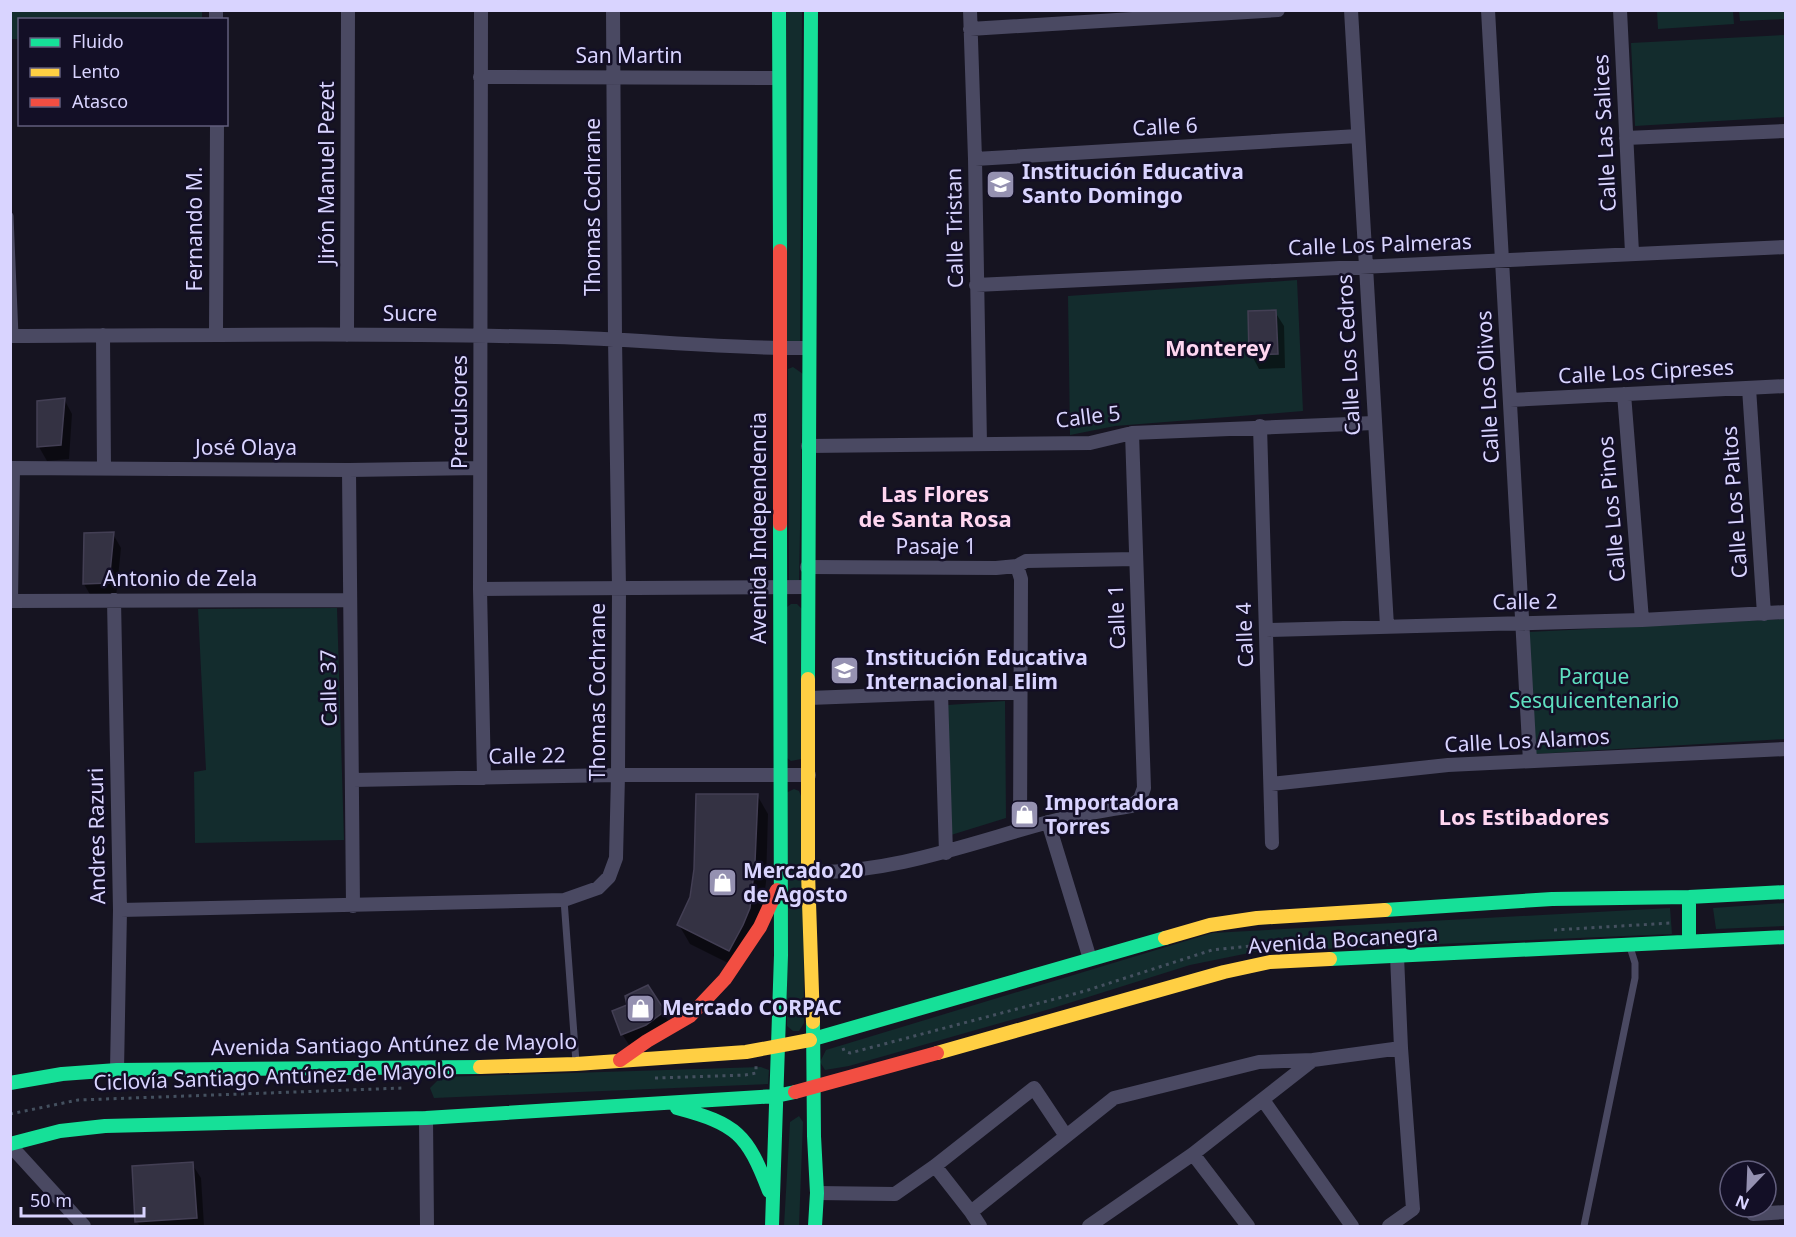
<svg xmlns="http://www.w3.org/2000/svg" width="1796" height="1237" font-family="'Noto Sans',sans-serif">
<rect width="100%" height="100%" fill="#161421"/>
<path fill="#132c2d" d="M11,10H202V19L20,20L19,39H11Z
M786,11H802L800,342L787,343Z
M1657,11H1733L1734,24L1658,29Z
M1739,11H1785V19L1740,21Z
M1785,35V117L1635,126L1631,43Z
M1297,280L1303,411L1115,426L1070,435L1068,296Z
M793,367L803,374L799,581H789L788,369Z
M791,604H797L802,609L801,759L791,761L787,758V607Z
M337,608L344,840L195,843L194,772L206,770L198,609Z
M1785,619V739L1535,754L1529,632Z
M1005,701L1006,818L951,835L948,705Z
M794,789L799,791L803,801L804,1023L799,1031H793L787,1026L786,793Z
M1785,903V926L1716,929L1713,908Z
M1670,908L1672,934L1254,952L1190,965L1050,1009L849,1066L825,1070L820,1062L826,1050L1212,933Z
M761,1067L769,1070L768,1084L434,1098L430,1088L441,1077Z
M799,1116L803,1122L799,1226H784L790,1122Z"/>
<path fill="#0007" d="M1275,312L1284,326L1285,368L1259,369L1251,354Z
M64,399L72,414L69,459L47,461L39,447L38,402Z
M113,534L121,548L116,597L92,598L84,584Z
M757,795L768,814L766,882L760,928L740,969L690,944L679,925Z
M663,1012L671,1026L631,1048L622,1034Z
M192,1164L201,1178L204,1226H140L137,1222Z"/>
<path fill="#343243" stroke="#433f54" stroke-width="1.5" d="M1276,310L1278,354L1249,355L1248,311Z
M65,398L61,445L37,447V401Z
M114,532L109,583L83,584L84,533Z
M696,794H758L755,862L750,908L743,925L729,951L677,925L690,897L694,869Z
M648,985L665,1011L646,1025L621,1035L612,1011L627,1005L625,996Z
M193,1162L197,1218L135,1222L132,1166Z"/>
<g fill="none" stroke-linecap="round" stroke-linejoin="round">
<path stroke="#44505f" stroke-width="3" stroke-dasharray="3 4.5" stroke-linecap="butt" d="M1554,930L1671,923
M843,1048L844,1051L850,1053L1085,991L1212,950L1260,945
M655,1078L745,1075L756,1073V1066
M10,1114L78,1100L403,1088"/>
<path stroke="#4a4962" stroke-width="7" d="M10,216L15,336
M564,900L576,1062
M1584,1226L1635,978V963L1630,947"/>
<path stroke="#4a4962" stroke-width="14" d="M216,10V20
M481,10L480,589L484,778
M970,10L975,159L980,444
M1351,10L1387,626
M1488,10L1530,761
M1620,10L1632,253
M970,29L1278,10
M480,77L778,78
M1626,138L1786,131
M975,159L1358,136
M976,285L1786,247
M216,334L217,124
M103,335L104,469
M347,335L348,10
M10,336C192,335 374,333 555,337C640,339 724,349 809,348
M1749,388L1764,614
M1624,394L1642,620
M1510,400L1786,386
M1260,426L1272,843
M808,446L1090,443L1132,433L1374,423
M10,468L349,470L480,468
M349,470L353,906
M1017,566L1021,579L1020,830
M807,567L996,568L1017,566L1026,561L1136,559
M480,589L808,587
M114,600L120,910L117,1070
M10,601L349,600
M11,601L13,468
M1266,630L1642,620L1786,612
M941,693L946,853
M809,698L941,693H1019
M353,780L618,775H809
M1271,784L1448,765L1786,749
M1048,822L1090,959
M808,872C889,874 968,844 1045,823C1073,815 1102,811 1131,806L1140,799L1144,788L1132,433
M120,910L564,900L598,888L609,877L616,858L618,775L619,588L615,339L613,10
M1263,1100L1352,1226
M426,1118L427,1226
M10,1145L84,1226
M1193,1154L1248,1226
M935,1166L971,1212L980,1226
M817,1193L895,1194L935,1166L1034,1088L1066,1136
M971,1212L1114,1098L1259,1062L1313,1060
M1753,1214L1786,1212
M1089,1226L1193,1154L1313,1060L1401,1048
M1389,1226L1413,1209L1401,1048L1397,956"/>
<path stroke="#16e098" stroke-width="14" d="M779,10L780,251
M808,679L811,10
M1689,897V941
M1385,910L1552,899L1689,897L1786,892
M1330,959L1786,937
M813,1022L814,1136L817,1193L815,1226
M810,1040L1165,938
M10,1083L62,1074L117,1070L480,1067
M677,1108C737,1124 747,1134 769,1191
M10,1144L60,1131L105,1126L426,1118L776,1096L795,1092
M772,1226L781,955L780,524"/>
<path stroke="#ffcf43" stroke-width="14" d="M808,679V872L813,1022
M1165,938L1210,925L1257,918L1385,910
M937,1053L1224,972L1270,962L1330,959
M480,1067L576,1064L746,1052L810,1040"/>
<path stroke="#f24e42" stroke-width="14" d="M780,251V524
M620,1060L647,1041L690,1016L725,979L760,927L777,890
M795,1092L937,1053"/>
</g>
<defs>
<symbol id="school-square" viewBox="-11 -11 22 22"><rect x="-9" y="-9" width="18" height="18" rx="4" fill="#9591b1" stroke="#130f26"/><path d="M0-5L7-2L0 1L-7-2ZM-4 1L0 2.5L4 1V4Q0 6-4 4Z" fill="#fff"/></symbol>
<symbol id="shop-square" viewBox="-11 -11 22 22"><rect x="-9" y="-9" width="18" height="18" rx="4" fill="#9591b1" stroke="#130f26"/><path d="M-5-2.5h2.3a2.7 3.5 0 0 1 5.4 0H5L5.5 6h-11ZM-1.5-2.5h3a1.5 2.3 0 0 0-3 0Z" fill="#fff"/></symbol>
</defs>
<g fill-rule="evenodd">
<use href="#school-square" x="984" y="168" width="33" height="33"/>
<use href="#school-square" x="828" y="654" width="33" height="33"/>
<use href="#shop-square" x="1008" y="798" width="33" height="33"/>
<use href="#shop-square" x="706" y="866" width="33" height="33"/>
<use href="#shop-square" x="624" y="992" width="33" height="33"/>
</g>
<g text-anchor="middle" stroke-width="5" stroke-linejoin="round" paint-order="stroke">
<g font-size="21" fill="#d9d4ff" stroke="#130f26">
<text x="629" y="63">San Martin</text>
<text transform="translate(1165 127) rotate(-3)" y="7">Calle 6</text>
<text transform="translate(1605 133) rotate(-93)" y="7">Calle Las Salices</text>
<text transform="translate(327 173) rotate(-90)" y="7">Jirón Manuel Pezet</text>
<text transform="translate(593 207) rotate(-90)" y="7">Thomas Cochrane</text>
<text transform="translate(955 228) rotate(-91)" y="7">Calle Tristan</text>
<text transform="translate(195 229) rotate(-90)" y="7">Fernando M.</text>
<text transform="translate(1380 245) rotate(-2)" y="7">Calle Los Palmeras</text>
<text x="410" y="321">Sucre</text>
<text transform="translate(1349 355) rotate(-93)" y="7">Calle Los Cedros</text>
<text transform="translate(1646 372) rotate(-3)" y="7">Calle Los Cipreses</text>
<text transform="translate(1488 387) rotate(-93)" y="7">Calle Los Olivos</text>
<text transform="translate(460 412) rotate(-90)" y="7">Preculsores</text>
<text transform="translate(1088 417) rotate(-7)" y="7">Calle 5</text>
<text x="246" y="455">José Olaya</text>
<text transform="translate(1735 502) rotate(-94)" y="7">Calle Los Paltos</text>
<text transform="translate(1612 509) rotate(-95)" y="7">Calle Los Pinos</text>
<text transform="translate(759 528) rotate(-90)" y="7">Avenida Independencia</text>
<text x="936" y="554">Pasaje 1</text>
<text x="180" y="586">Antonio de Zela</text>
<text transform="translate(1525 602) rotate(-1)" y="7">Calle 2</text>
<text transform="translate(1117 617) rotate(-92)" y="7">Calle 1</text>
<text transform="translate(1245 635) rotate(-92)" y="7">Calle 4</text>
<text transform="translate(329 688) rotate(-91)" y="7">Calle 37</text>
<text transform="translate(598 692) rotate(-90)" y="7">Thomas Cochrane</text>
<text transform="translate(1527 741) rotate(-3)" y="7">Calle Los Alamos</text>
<text transform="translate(527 756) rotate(-1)" y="7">Calle 22</text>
<text transform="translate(97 836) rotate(-91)" y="7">Andres Razuri</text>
<text transform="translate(1343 940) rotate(-4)" y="7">Avenida Bocanegra</text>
<text transform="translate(394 1045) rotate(-1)" y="7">Avenida Santiago Antúnez de Mayolo</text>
<text transform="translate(274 1077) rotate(-2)" y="7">Ciclovía Santiago Antúnez de Mayolo</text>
</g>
<g font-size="21" font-weight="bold" fill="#d9d4ff" stroke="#130f26" text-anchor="start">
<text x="1022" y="179">Institución Educativa<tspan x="1022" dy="24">Santo Domingo</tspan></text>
<text x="866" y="665">Institución Educativa<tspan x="866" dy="24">Internacional Elim</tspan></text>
<text x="1045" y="810">Importadora<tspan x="1045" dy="24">Torres</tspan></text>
<text x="743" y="878">Mercado 20<tspan x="743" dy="24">de Agosto</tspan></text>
<text x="662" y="1015">Mercado CORPAC</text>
</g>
<g font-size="21" fill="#5fe0c0" stroke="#130f26">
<text x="1594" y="684">Parque<tspan x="1594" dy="24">Sesquicentenario</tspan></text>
</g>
<g font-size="22" font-weight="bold" fill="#ffd6f0" stroke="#130f26">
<text x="1218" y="356">Monterey</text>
<text x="935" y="502">Las Flores<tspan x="935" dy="25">de Santa Rosa</tspan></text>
<text x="1524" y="825">Los Estibadores</text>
</g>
</g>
<rect width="1796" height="1237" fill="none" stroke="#d9d4ff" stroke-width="24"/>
<rect x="18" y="18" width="210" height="108" fill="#130f26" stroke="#625e7d" stroke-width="1.5"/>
<rect x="30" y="38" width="30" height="9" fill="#16e098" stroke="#625e7d" stroke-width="1.5"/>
<text x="72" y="48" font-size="18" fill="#d9d4ff">Fluido</text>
<rect x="30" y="68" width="30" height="9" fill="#ffcf43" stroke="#625e7d" stroke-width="1.5"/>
<text x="72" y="78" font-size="18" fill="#d9d4ff">Lento</text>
<rect x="30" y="98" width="30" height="9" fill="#f24e42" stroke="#625e7d" stroke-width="1.5"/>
<text x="72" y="108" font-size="18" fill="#d9d4ff">Atasco</text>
<g transform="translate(1748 1189) rotate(203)"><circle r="28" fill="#130f26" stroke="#625e7d" stroke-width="1.5"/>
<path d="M0-4.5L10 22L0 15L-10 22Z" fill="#9591b1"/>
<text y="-9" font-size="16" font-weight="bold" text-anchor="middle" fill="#d9d4ff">N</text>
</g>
<path d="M21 1207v9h123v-9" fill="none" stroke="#d9d4ff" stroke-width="3"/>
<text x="30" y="1207" font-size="18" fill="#d9d4ff" stroke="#130f26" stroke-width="4.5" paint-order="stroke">50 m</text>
</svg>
